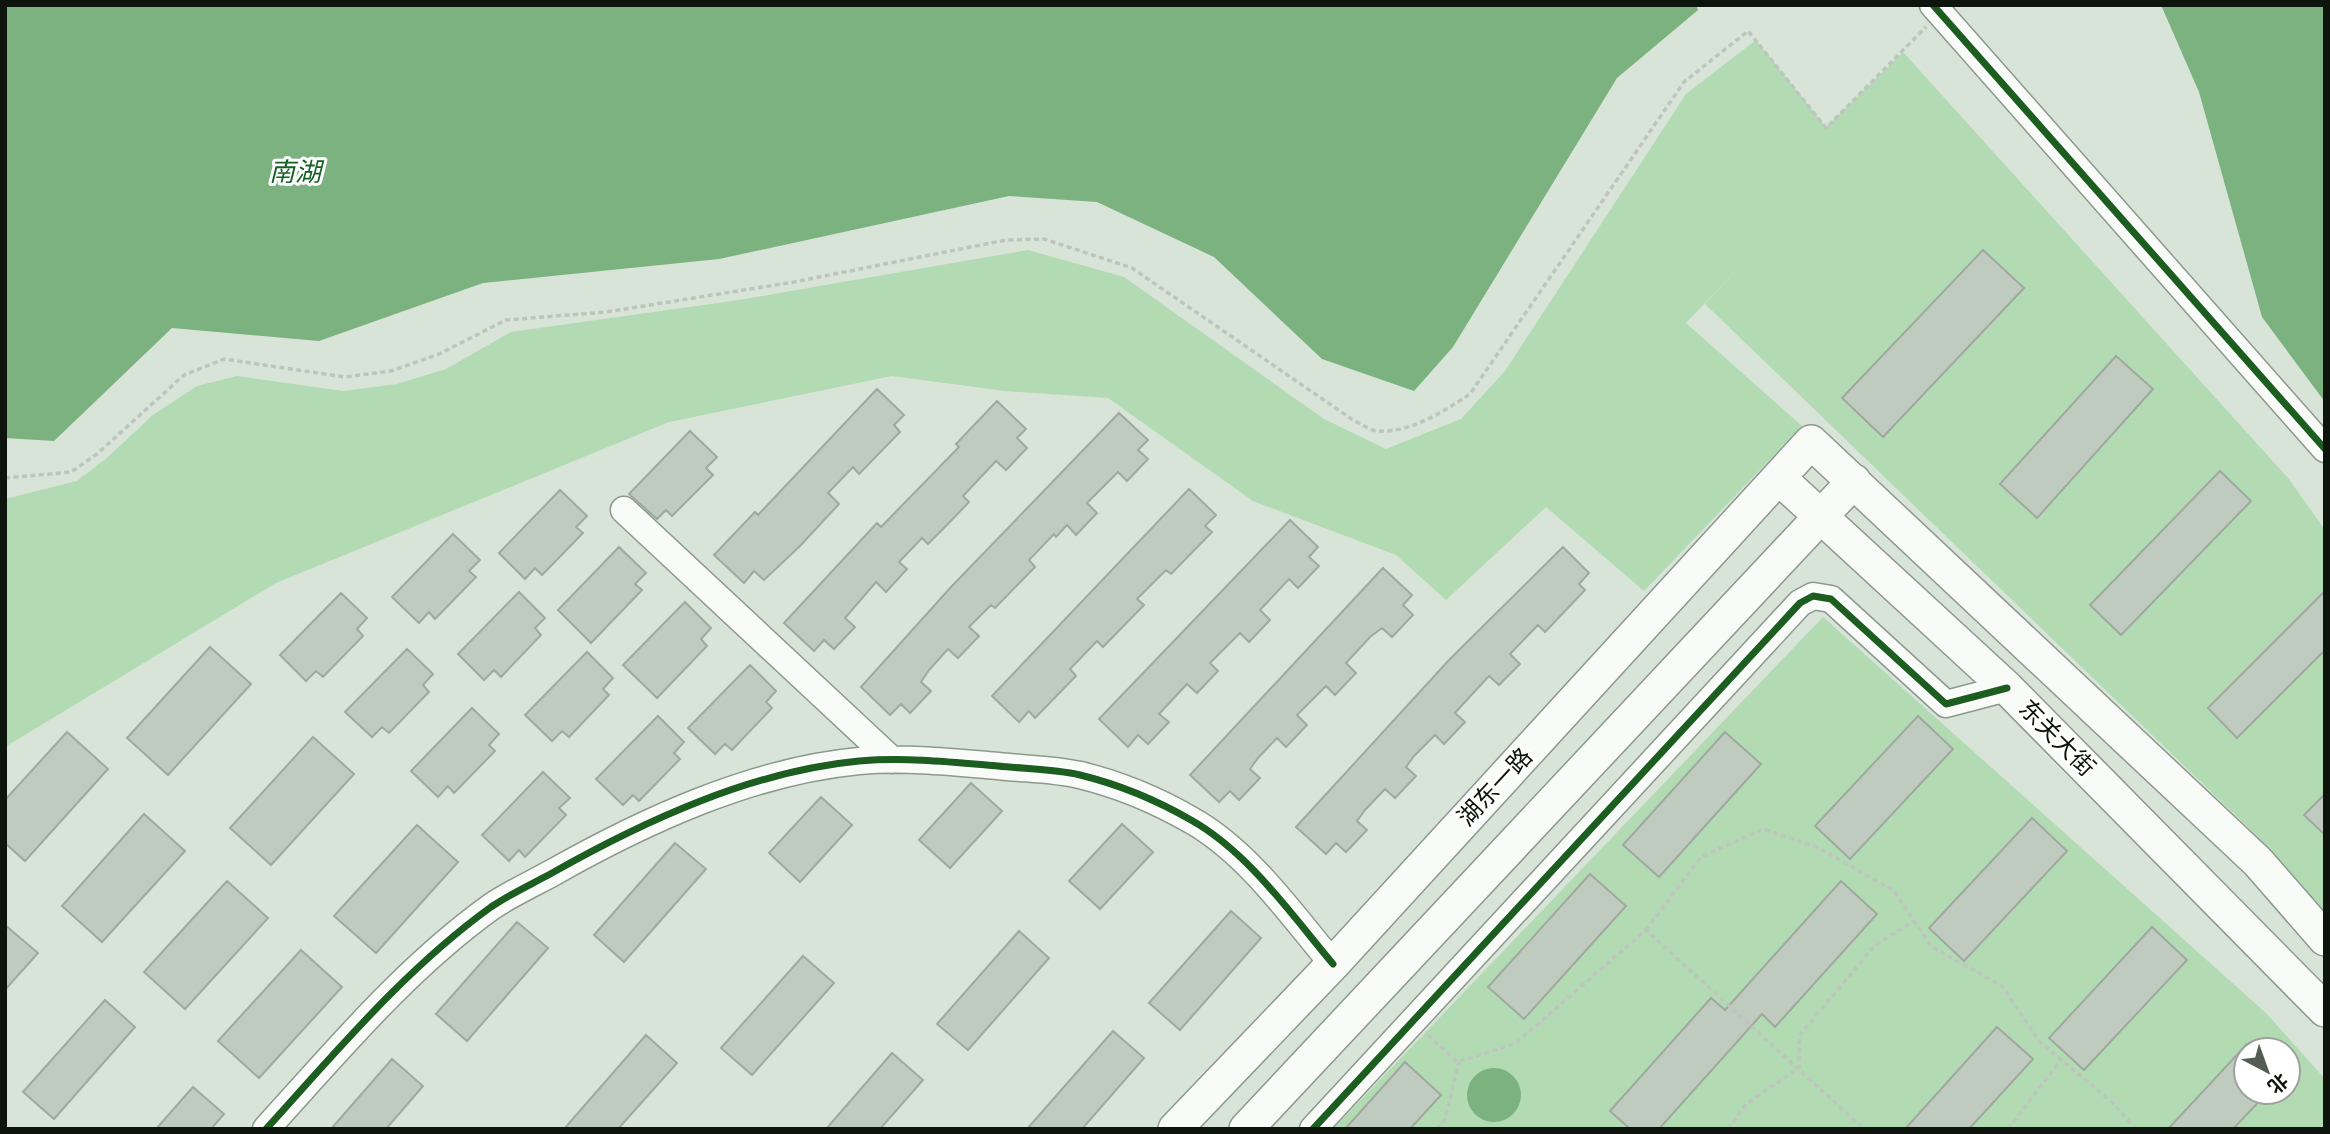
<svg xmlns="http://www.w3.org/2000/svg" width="2330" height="1134" font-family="'Varela Round','Noto Sans SC',sans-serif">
<rect width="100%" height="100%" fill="#d7e4d7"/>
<path fill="#b2dbb3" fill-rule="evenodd" d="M1756,40L1826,127L1903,52L2288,478L2325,530V916L2258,837L1705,304L1746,260L1686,323L1802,426L1644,591L1546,507L1446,600L1396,555L1253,501L1108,398L1005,391L892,376L669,422L276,583L5,747V499L77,481L108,457L153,415L197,386L237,376L343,391L397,384L446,369L511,332L739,300L1028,250L1124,277L1324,419L1386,449L1461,419L1505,371L1686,94Z
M1823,617L2266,1013L2325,1079V1129H1333ZM2246,1050H2288V1092H2246Z"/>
<path fill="#7cb180" d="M5,5H1696L1698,10L1617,78L1453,347L1414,391L1322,359L1214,257L1097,202L1009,196L719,259L483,283L319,341L172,328L54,441L5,438Z
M2161,5H2325V402L2262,317L2199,92Z
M1467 1095a27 27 0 1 1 54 0a27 27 0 1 1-54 0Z"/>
<path fill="#c0cbc0" stroke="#9fa99f" stroke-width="2" d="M1983,250L2024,288L1883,437L1842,398Z
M2116,356L2153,389L2037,518L2000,484Z
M877,389L904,415L894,425L900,432L859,474L853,467L828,493L839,504L800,546L764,580L754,571L744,583L714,555L755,512L758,515Z
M997,401L1026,429L1017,438L1027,448L1006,470L996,461L963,496L969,502L946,526L928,544L922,538L899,562L907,569L886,592L876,582L845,618L855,627L834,649L824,640L814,651L784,623L877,523L881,527L959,447L956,444Z
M1119,413L1148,440L1138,450L1148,459L1127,481L1118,472L1087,503L1097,513L1076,535L1067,525L1056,537L1054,534L1029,560L1035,567L995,608L991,605L969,627L979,636L958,658L948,649L929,670L921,682L931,691L910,713L901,704L890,715L861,687L951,587Z
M690,431L717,457L706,468L713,475L672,516L666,510L657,519L629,494Z
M2220,471L2251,501L2121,635L2090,605Z
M1189,489L1216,515L1205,526L1212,532L1171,574L1166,570L1137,599L1144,605L1103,647L1097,641L1070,669L1076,676L1035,718L1029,711L1019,722L992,696Z
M560,490L587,516L576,527L583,533L542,575L535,568L525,579L499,553Z
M1290,520L1318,547L1309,557L1319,566L1298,588L1289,579L1260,610L1270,620L1249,642L1240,633L1210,663L1218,671L1197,693L1187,684L1159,714L1169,722L1148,744L1138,735L1128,747L1099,719Z
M453,534L480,560L469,571L476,577L435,619L429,612L419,623L392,597Z
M619,547L646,573L635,584L642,590L591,643L558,610Z
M1563,547L1589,573L1579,584L1585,590L1545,632L1538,625L1510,654L1520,664L1499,685L1489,676L1464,703L1455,713L1465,722L1444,744L1435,735L1414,756L1406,767L1416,776L1395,798L1385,789L1365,810L1357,821L1367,830L1346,852L1336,843L1326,854L1296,827L1449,660Z
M1383,568L1412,595L1403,605L1413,615L1392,637L1382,628L1370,637L1346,663L1356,673L1335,695L1326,686L1297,715L1307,725L1286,747L1277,738L1258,758L1250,769L1260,778L1239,800L1230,791L1219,802L1190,775Z
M2325,591V650L2237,738L2208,708Z
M519,592L545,618L535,628L541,635L501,677L494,670L484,680L458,654Z
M341,593L367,618L357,629L363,636L323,677L316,671L306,681L280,655Z
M685,602L711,628L701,639L707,646L657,698L623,665Z
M210,647L251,684L168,775L127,738Z
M407,649L433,674L423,685L429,692L389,733L382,727L372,737L345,712Z
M587,652L613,678L603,689L609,695L569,737L562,731L552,741L525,715Z
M750,665L776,691L766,702L772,708L732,750L725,744L715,754L688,728Z
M472,708L499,734L489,745L495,751L454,793L448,786L438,797L411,771Z
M658,716L684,742L674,753L680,759L639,801L633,795L623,805L596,779Z
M1918,716L1953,749L1850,859L1815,826Z
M67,732L108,769L25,861L5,843V800Z
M1725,732L1761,764L1659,877L1623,845Z
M313,737L354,774L271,865L230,828Z
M543,772L570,798L559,808L566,815L525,857L519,850L509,861L482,835Z
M971,783L1002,811L950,868L919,840Z
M2325,794V835L2304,815Z
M821,797L852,825L800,882L769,853Z
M144,814L185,851L102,942L62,906Z
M2032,818L2067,851L1964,961L1929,928Z
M1122,824L1153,852L1100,909L1069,881Z
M417,825L458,862L376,953L334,916Z
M675,843L706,869L624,962L594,935Z
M1590,874L1626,906L1524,1019L1488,987Z
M227,881L268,918L185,1009L144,972Z
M1841,881L1877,914L1775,1027L1762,1014L1659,1129H1630L1610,1111L1711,998L1725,1010Z
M1231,911L1261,938L1180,1030L1149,1003Z
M517,922L548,948L467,1041L436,1014Z
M5,925L38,953L5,990Z
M2152,927L2187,960L2084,1070L2049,1038Z
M1019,931L1049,958L968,1050L937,1024Z
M301,950L342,987L259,1078L218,1041Z
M803,956L834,983L752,1075L721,1048Z
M105,1000L135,1027L54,1119L23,1092Z
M1997,1027L2033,1059L1969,1129H1905Z
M1113,1031L1144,1058L1082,1129H1027Z
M646,1035L677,1063L618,1129H564Z
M2246,1045V1092H2268L2233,1129H2168Z
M892,1053L923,1080L880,1129H826Z
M392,1059L423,1086L386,1129H331Z
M1405,1062L1441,1095L1410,1129H1345Z
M193,1087L224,1114L211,1129H156Z"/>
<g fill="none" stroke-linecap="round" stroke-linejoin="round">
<defs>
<path id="minor" d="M1933,5L2325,449
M624,510L892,760
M266,1129C337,1051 405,969 491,907C510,894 532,884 552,873C644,821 752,771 859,761C906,757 952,762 998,766C1025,769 1054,769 1080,775C1117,784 1158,801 1191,820C1248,852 1291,914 1333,964
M1313,1129L1800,603L1813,596L1831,599L1946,704L2007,688"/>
<path id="major" d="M1779,478L2007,688L2325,1010
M1175,1129L1333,964L1811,442L2258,862L2325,939
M1246,1129L1854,481"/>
</defs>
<use href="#minor" stroke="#8e988e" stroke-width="29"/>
<use href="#major" stroke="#8e988e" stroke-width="36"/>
<path stroke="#bec4be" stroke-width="3.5" stroke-dasharray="5 3.5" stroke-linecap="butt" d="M5,478L71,472L97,454L184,375L224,359L345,377L391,371L439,354L506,320L606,312L794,282L1006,240L1044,239L1132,268L1353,420C1360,423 1370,431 1378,431C1411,433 1444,411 1470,394L1684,82L1748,31L1826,128L1926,27
M1646,930L1701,857L1763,829L1819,848L1894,891L1932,947L2002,986L2039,1041L2114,1104L2136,1129
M1428,1035L1457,1062L1516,1043L1646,930L1864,1129
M1437,1129L1445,1119L1459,1062
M1728,1129L1747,1103L1799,1068V1036L1875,945L1914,921
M2008,1129L2061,1060"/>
<use href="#minor" stroke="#f9fbf9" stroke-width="26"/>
<use href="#major" stroke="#f9fbf9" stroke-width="33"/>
<defs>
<path id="cycleway" d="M1933,5L2325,449
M266,1129C337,1051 405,969 491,907C510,894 532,884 552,873C644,821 752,771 859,761C906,757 952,762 998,766C1025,769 1054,769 1080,775C1117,784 1158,801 1191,820C1248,852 1291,914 1333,964
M1313,1129L1800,603L1813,596L1831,599L1946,704L2007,688"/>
</defs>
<use href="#cycleway" stroke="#fff" stroke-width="11"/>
<use href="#cycleway" stroke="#1b5e20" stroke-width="7"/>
</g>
<g text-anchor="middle" stroke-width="6" stroke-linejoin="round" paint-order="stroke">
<g font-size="24" fill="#0c140c" stroke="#fff">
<text transform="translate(2057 738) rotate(45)" y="8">东关大街</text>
<text transform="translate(1495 787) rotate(-47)" y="8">湖东一路</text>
</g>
<g font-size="26" font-style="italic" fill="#176123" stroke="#fff">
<text x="295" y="181">南湖</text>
</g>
</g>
<rect width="2330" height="1134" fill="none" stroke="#0c140c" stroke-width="14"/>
<g transform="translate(2267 1071) rotate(139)"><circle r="33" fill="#ffffff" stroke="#9ea19e" stroke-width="2"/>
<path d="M0-5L12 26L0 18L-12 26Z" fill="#535d53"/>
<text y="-10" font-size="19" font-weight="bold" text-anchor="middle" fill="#0c140c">北</text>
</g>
</svg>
